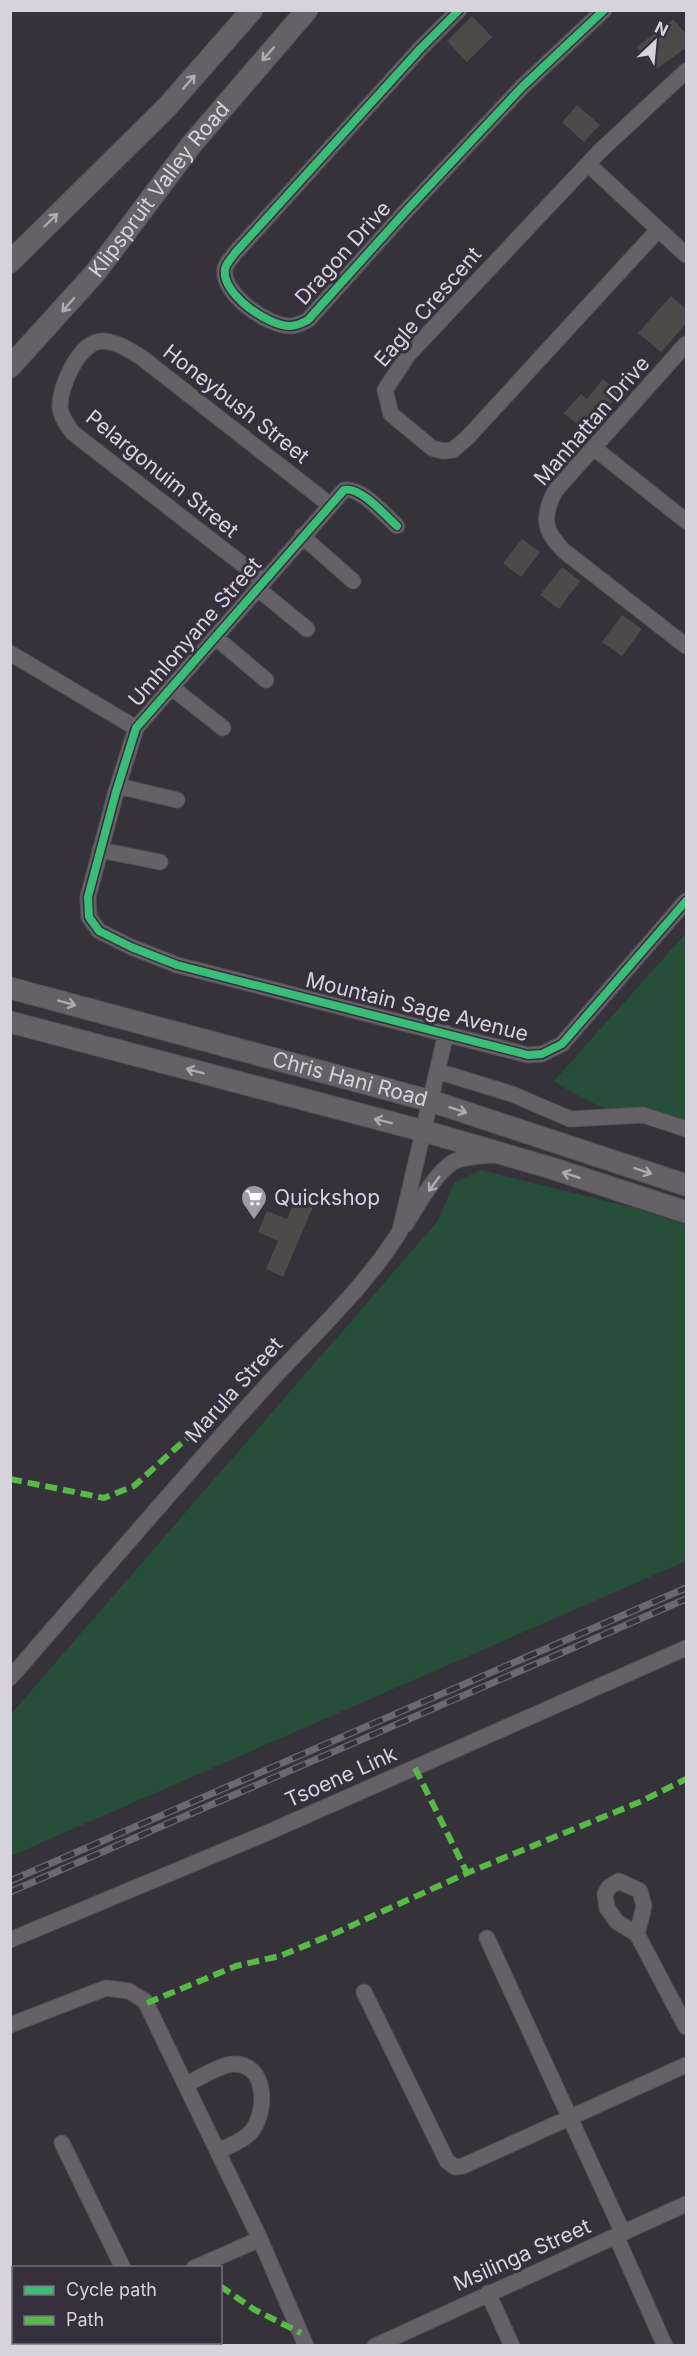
<svg xmlns="http://www.w3.org/2000/svg" width="697" height="2356" font-family="Inter,sans-serif">
<rect width="100%" height="100%" fill="#36323a"/>
<path fill="#264e38" d="M686,933V1137C641,1123 594,1108 554,1081Z
M481,1170L635,1208L686,1225V1561L11,1856V1714L437,1222L454,1183Z"/>
<path fill="#4f4a4a" d="M472,16L492,37L467,62L447,41Z
M673,19L687,35V47L655,70L637,47Z
M577,105L600,125L584,142L562,122Z
M671,296L687,310V322L661,352L638,333Z
M603,379L620,393L604,413L606,415L590,435L564,413L581,394L587,399Z
M522,539L540,552L521,577L503,563Z
M562,567L580,581L559,609L540,595Z
M622,615L642,629L622,656L602,642Z
M297,1194L315,1202L283,1277L266,1269L278,1241L258,1232L267,1211L287,1219Z"/>
<g fill="none" stroke-linecap="round" stroke-linejoin="round">
<defs>
<path id="street" d="M459,10L420,49L235,253C232,258 226,263 225,269C221,294 268,326 290,326C297,326 302,323 308,320L405,212L522,87L604,10
M588,164L686,255
M658,230L468,437L453,450L443,451L432,448L391,414L385,390L408,355L600,151L686,71
M686,344L555,491C542,517 543,530 564,551L686,646
M594,448L686,521
M397,526C385,515 360,486 344,490L136,728L116,792L88,897L89,917L99,931L131,947L177,965L528,1055L542,1054L562,1044L686,901
M302,536L353,581
M264,581L73,433C68,426 61,417 60,408C59,387 79,342 102,341C116,341 129,350 141,357L330,505
M257,588L307,629
M215,637L266,680
M10,653L136,728
M171,687L223,728
M118,786L177,800
M100,850L160,862
M437,1071L512,1094L570,1119L643,1115L686,1129
M405,1225C417,1207 436,1171 455,1161C467,1156 480,1156 493,1155
M10,1678C92,1584 173,1489 257,1396C303,1344 364,1290 400,1231L446,1033
M637,1934L644,1906L640,1891L619,1881L609,1887L605,1894L607,1908L617,1922L637,1934L686,2027
M487,1938L623,2233
M10,1940L269,1832L686,1648
M364,1992L447,2161L455,2167L463,2166L686,2065
M10,2025L106,1988L129,1991L145,2001L260,2239L306,2346
M187,2084C200,2078 220,2064 235,2064C268,2065 267,2113 251,2132C243,2141 229,2146 219,2151
M62,2143L123,2268
M616,2236L665,2346
M194,2268L260,2239
M488,2293L512,2346
M375,2346L686,2204"/>
<g id="secondary">
<path d="M10,262L167,107L252,10"/>
<path id="s1" d="M10,367L95,273L192,144L307,10"/>
<path id="s2" d="M10,988L431,1101L686,1185"/>
<path d="M10,1022L424,1131L551,1168L686,1212"/>
</g>
</defs>
<use href="#street" stroke="#535056" stroke-width="17"/>
<use href="#secondary" stroke="#535056" stroke-width="23"/>
<use href="#street" stroke="#646167" stroke-width="15"/>
<use href="#secondary" stroke="#646167" stroke-width="21"/>
<defs>
<path id="rail" d="M10,1881L686,1588
M10,1892L686,1599"/>
</defs>
<use href="#rail" stroke="#6b686e" stroke-width="7"/>
<use href="#rail" stroke="#362f3e" stroke-width="4.5" stroke-dasharray="14" stroke-linecap="butt"/>
<path stroke="#58b947" stroke-width="6" stroke-dasharray="12 6" stroke-linecap="butt" d="M10,1479L104,1498L134,1486L196,1430
M415,1768L467,1873
M147,2003L236,1966L280,1956L331,1935L467,1873L642,1801L686,1779
M196,2267L197,2268
M220,2286L255,2310L301,2333
M10,2342L18,2346
M104,2346V2342"/>
<defs>
<path id="cycleway" d="M459,10L420,49L235,253C232,258 226,263 225,269C221,294 268,326 290,326C297,326 302,323 308,320L405,212L522,87L604,10
M397,526C385,515 360,486 344,490L136,728L116,792L88,897L89,917L99,931L131,947L177,965L528,1055L542,1054L562,1044L686,901"/>
</defs>
<use href="#cycleway" stroke="#362f3e" stroke-width="11"/>
<use href="#cycleway" stroke="#3abd76" stroke-width="8"/>
</g>
<defs><path id="oneway-shaft" d="M-6 0H5M1.5-3L5.5 0L1.5 3" fill="none" stroke-width="1.6" stroke-linecap="round" stroke-linejoin="round" transform="scale(1.5)"/></defs>
<g stroke="#afabb4">
<use href="#oneway-shaft" transform="translate(268 54) rotate(132)"/>
<use href="#oneway-shaft" transform="translate(189 82) rotate(-49)"/>
<use href="#oneway-shaft" transform="translate(51 220) rotate(-44)"/>
<use href="#oneway-shaft" transform="translate(68 305) rotate(131)"/>
<use href="#oneway-shaft" transform="translate(67 1003) rotate(15)"/>
<use href="#oneway-shaft" transform="translate(195 1071) rotate(-165)"/>
<use href="#oneway-shaft" transform="translate(458 1110) rotate(18)"/>
<use href="#oneway-shaft" transform="translate(383 1121) rotate(-166)"/>
<use href="#oneway-shaft" transform="translate(643 1171) rotate(18)"/>
<use href="#oneway-shaft" transform="translate(571 1175) rotate(-162)"/>
<use href="#oneway-shaft" transform="translate(434 1184) rotate(126)"/>
</g>
<defs>
<symbol id="supermarket-pin" viewBox="-11 -11 22 30"><path d="M0 17L-7.5 6A9.5 9.5 0 1 1 7.5 6Z" fill="#9f9ba4" stroke="#362f3e"/><path d="M-6-5.5h2.5l.6 2H6L4.5 2H-2.5L-4.4-4H-6ZM-1.5 3.2a1.3 1.3 0 1 0 .1 0ZM3 3.2a1.3 1.3 0 1 0 .1 0Z" fill="#fff"/></symbol>
</defs>
<g fill-rule="evenodd">
<use href="#supermarket-pin" x="239" y="1183" width="30" height="40"/>
</g>
<g text-anchor="middle" stroke-width="6" stroke-linejoin="round" paint-order="stroke">
<g font-size="21" fill="#d7d3dd" stroke="#362f3e">
<text dy="7" stroke="none"><textPath href="#s1" startOffset="232">Klipspruit Valley Road</textPath></text>
<text transform="translate(343 253) rotate(-48)" y="7">Dragon Drive</text>
<text transform="translate(428 307) rotate(-49)" y="7">Eagle Crescent</text>
<text transform="translate(236 404) rotate(38)" y="7">Honeybush Street</text>
<text transform="translate(592 421) rotate(-49)" y="7">Manhattan Drive</text>
<text transform="translate(162 474) rotate(39)" y="7">Pelargonuim Street</text>
<text transform="translate(195 632) rotate(-49)" y="7">Umhlonyane Street</text>
<text transform="translate(417 1007) rotate(14)" y="7">Mountain Sage Avenue</text>
<text dy="7" stroke="none"><textPath href="#s2" startOffset="352">Chris Hani Road</textPath></text>
<text transform="translate(234 1390) rotate(-48)" y="7">Marula Street</text>
<text transform="translate(341 1777) rotate(-24)" y="7">Tsoene Link</text>
<text transform="translate(522 2255) rotate(-24)" y="7">Msilinga Street</text>
</g>
<g font-size="21" fill="#d7d3dd" stroke="#362f3e" text-anchor="start">
<text x="274" y="1205">Quickshop</text>
</g>
</g>
<rect width="697" height="2356" fill="none" stroke="#d7d3dd" stroke-width="24"/>
<rect x="12" y="2266" width="210" height="78" fill="#362f3e" stroke="#76717e" stroke-width="1.5"/>
<rect x="24" y="2286" width="30" height="9" fill="#3abd76" stroke="#76717e" stroke-width="1.5"/>
<text x="66" y="2296" font-size="18" fill="#d7d3dd">Cycle path</text>
<rect x="24" y="2316" width="30" height="9" fill="#58b947" stroke="#76717e" stroke-width="1.5"/>
<text x="66" y="2326" font-size="18" fill="#d7d3dd">Path</text>
<g transform="translate(655 42) rotate(26)" stroke="#362f3e" stroke-width="4.5" paint-order="stroke">
<path d="M0-4.5L10 22L0 15L-10 22Z" fill="#d7d3dd"/>
<text y="-9" font-size="16" font-weight="bold" text-anchor="middle" fill="#d7d3dd">N</text>
</g>
</svg>
